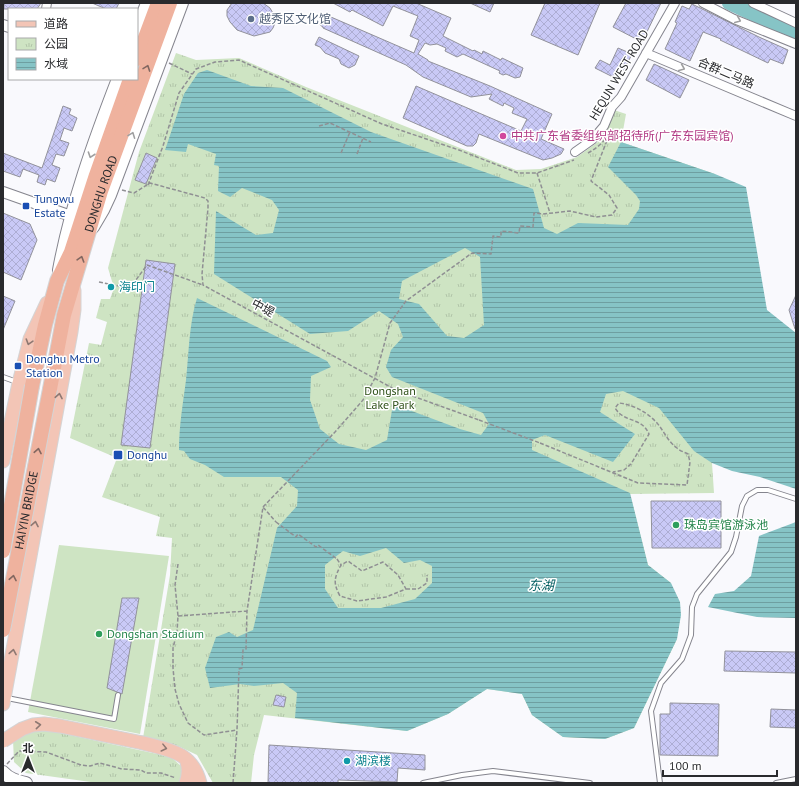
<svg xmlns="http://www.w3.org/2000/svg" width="799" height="786" font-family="'PT Sans','Noto Sans SC',sans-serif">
<defs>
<pattern id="park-tufts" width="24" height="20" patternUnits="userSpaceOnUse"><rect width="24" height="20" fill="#cee4c3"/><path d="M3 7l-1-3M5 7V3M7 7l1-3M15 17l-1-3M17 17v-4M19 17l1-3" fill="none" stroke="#b1c4a8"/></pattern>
<pattern id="water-rules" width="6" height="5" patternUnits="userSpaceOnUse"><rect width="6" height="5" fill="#86c4c6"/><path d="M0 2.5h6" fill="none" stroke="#6e9fa1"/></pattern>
<pattern id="building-cross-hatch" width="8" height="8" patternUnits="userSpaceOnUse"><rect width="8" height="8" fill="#c9c9f6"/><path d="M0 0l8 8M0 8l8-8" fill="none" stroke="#adadd3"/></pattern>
</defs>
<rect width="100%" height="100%" fill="#f9f9fd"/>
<path fill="url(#park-tufts)" d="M176,53L196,60L239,58L306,87L516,170L541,169L577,157L598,142L614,110L626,114L621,142L715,174L712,463L714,493L630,494L648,565L671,583L677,639L634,728L605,739L563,737L532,715L522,694L487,689L448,714L407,731L264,715L254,755L251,783H213L197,755L178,746L143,738L170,575L172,538L156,536L160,517L102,497L117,458L70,438L89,343L101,345L107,322L96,318L101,299H110L114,288L108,268L139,152Z
M42,729L171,757L181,766L183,778L178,783H98L26,773L14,762L13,740L26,732Z"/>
<path fill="#cee4c3" d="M59,545L169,556L140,734L28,712Z"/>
<path fill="url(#water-rules)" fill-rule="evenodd" d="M207,70L251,86L283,88L371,132L533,189L544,228L557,234L578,223L628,225L639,209L640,201L636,195L608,167L621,142L715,174L746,187L767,310L796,333V489L760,477L732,471L712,463L694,451L659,408L623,391L606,394L600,412L635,434L613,462L545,435L532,440V450L630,493L648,565L671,583L680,602L681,615L677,639L634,728L605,739L563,737L532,715L522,694L487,689L448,714L407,731L295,718L297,693L283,683L254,686L240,684L210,688L205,668L216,637L229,632L237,637L253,630L277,528L297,506L298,490L281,477H224L205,465L190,459L184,451L179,450C179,426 183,403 186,380C189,352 189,324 197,298L327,361L331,367L311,376L310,400L320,429L339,444L366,450L387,440L393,404L460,429L481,435L489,424L483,413L392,377L386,367L391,350L403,337L398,324L379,311L348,331L310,334L214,274L216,211L256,235L273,233L279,210L272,200L242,188L230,197L218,191L219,166L214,165L216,154L188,144L186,152L165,150L184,94L198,73ZM465,248L480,257L484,325L464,338L447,336L419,304L399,299L402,281ZM386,548L404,563L420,560L432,566V583L415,599L381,608H338L325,589V565L343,551L360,556Z
M796,522V618L757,617L708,607L715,594L734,591L751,576L759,536Z"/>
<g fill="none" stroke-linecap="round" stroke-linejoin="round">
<path stroke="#86c4c6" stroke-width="14" d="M729,3L796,34"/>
</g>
<path fill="url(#building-cross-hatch)" stroke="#92929b" d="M4,3H41L37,9H4Z
M92,3H119L116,9H106Z
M232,3H263L270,8L274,15L275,23L273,28L270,32L254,36L237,30L230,22L227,16V10Z
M333,3H416L451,18L443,36L473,51L474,50L482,54L483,51L501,60L502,58L523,68L520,77L515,78L506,74L503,75L499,73L500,71L463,54L457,57L445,51L446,48L437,44L430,45L425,43L418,54L428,60V61L490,86L552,114L541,139L564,149L561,154L552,158L543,160L479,134L476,143L473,146H467L403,118L416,86L521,131L527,119L512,113L514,108L504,103L503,106L489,99L492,94L471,97L423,77L406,65L323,28V27L320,25L324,14L414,53L419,40L410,36L418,16L393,6L383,26L352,10L350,12Z
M470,3H494L490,12Z
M545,3H600L578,55L531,35Z
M626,3H661L642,42L613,27Z
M692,4L759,37L788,50L783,64L770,59L768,63L720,40L721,39L703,32L690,61L665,49L677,23L675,22L682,6L689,9Z
M319,37L359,56L355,65L349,68L341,64L339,59L325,53L320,47L315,45Z
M618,48L632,54L619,80L595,68L600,60L610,65Z
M654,64L689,80L680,98L646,80Z
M63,106L71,109L69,114L77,118L72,131L64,128L60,140L69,143L64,156L56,154L52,165L60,168L55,182L47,179L45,185L37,182L39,175L23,169L20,177L3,171V153L42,168Z
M146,153L157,158L146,184L135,180Z
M3,213L30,224L37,240L21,280L3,272Z
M146,260L175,264L150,448L121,445Z
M796,295V328L795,329L789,310Z
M3,296L15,301L3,330Z
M651,501H721V548H652Z
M122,598H139L122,694L107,688Z
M725,651L796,652V673L724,671Z
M276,695L286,697L284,707L273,705Z
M670,703L719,704L718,756L660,755V714H670Z
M771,709L796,710V728L770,727Z
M269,745L425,755V770L398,768L397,782L338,780V783H268Z"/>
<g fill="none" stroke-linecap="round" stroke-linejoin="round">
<defs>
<path id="service" d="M3,377L17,382
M7,698L114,719L118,695
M423,783L462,775L493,771L590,783
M660,783L651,711L661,683L682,659L691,635L692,607L697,594L731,552L736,537L742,506L747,496L757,490H768L796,499
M776,783L796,779"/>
<path id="minor" d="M703,3L734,19L796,44
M753,3L796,23
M46,9L47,3
M646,53L796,116
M575,152L592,140L604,126L612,107L621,97L675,3"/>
<path id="tertiary" d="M3,25L9,27
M3,192L71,216"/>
<path id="secondary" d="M137,30L147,3
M93,227L103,210L110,195L182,3
M59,270C71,205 94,141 118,79
M3,772C9,779 17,781 26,783"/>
<path id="primary" d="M3,461L19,383L30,339L47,303
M3,704L71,332L74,310V290
M143,743C170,750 192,752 200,783
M186,759C189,767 189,775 186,783"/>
<g id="trunk">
<path d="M137,59L158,3"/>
<path d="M32,386L45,325L57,281L71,252L96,175L130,79"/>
<path id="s1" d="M50,389L64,315L101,191L170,3"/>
</g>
</defs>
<use href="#service" stroke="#85858e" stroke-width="6"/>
<use href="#minor" stroke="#85858e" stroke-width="10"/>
<use href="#tertiary" stroke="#85858e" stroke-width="12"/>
<use href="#secondary" stroke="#85858e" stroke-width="14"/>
<use href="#primary" stroke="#d4d4d5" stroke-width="15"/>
<use href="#trunk" stroke="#d4d4d5" stroke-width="16"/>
<path stroke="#8f8f93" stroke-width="1.5" stroke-dasharray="4 2" stroke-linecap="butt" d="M169,63L192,74
M319,126L330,123L371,142
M341,153L350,132
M588,153C597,148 606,141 610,131
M357,154L363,138
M537,173L550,213
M148,185L163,146L179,93L196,69L215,62L239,60L382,124L459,150L518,173H537L574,160
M122,190L134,193L150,183L205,198L208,201V208L202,274L203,285L396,390L479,420
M99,282L130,288L147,265L203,285
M540,443L638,483L687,485L690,462L688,454C684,452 680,451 677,448C668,442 664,431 657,423C647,412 634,405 619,403L615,408C625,424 641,416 649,434L631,464L624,470L613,472
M263,507L335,432L363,400L375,378L390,323L406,301L472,253L491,254L493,236L501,237V231L519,233L520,226L533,227L534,213L543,214L570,211L596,217L612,215L617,208L609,195L591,181L608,138
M337,559L341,565C334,578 333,583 340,596L357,601L386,597L406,589L398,575L383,562L362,571L348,561L341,565
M178,564L175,585L178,616L177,632L173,648V668L175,689L179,704L188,723L204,735L237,730
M406,589H418L427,583V575
M178,616L247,611
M7,764L19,751L46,752L81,765L90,766L100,763L122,769L141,770L146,773H161L176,778
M233,783L237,730L239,669L242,668L243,650L246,649L247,611L263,507L276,522"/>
<use href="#service" stroke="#fff" stroke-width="4"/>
<use href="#minor" stroke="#fff" stroke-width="8"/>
<use href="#tertiary" stroke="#fff" stroke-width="10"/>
<use href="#secondary" stroke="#fff" stroke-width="12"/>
<use href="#primary" stroke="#f3c5b6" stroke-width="13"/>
<use href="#trunk" stroke="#efb29e" stroke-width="14"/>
<defs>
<path id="primary-bridge" d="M3,741L22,729L33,725L44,724L60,726L143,743"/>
<g id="trunk-bridge">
<path d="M3,551L32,386"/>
<path id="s2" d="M3,630L50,389"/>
</g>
</defs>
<use href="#primary-bridge" stroke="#d4d4d5" stroke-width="15" stroke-linecap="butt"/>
<use href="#trunk-bridge" stroke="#d4d4d5" stroke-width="16" stroke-linecap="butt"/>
<path stroke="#8f8f93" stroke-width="1.5" stroke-dasharray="4 2" stroke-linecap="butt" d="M479,420L540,443
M276,522L296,537L298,534L316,547L318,545L337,559"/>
<use href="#primary-bridge" stroke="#f3c5b6" stroke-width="13"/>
<use href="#trunk-bridge" stroke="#efb29e" stroke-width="14"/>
</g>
<defs><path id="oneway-chevron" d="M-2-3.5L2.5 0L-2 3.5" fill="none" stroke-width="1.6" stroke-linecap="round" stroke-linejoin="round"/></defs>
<g stroke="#9f9fa0">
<use href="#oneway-chevron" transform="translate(738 20) rotate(23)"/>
<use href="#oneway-chevron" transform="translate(682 68) rotate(23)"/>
<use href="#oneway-chevron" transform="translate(132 135) rotate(-69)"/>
<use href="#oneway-chevron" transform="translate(91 155) rotate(109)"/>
</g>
<g stroke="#826760">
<use href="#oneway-chevron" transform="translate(147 68) rotate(-70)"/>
<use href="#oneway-chevron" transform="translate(81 259) rotate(-73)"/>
<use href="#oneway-chevron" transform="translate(38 451) rotate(-79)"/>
<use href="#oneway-chevron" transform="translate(13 578) rotate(-79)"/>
</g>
<g stroke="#8e7872">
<use href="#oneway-chevron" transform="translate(29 342) rotate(107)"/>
<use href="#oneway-chevron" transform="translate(59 396) rotate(-79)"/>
<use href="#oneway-chevron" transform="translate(35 524) rotate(-79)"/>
<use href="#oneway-chevron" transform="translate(13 652) rotate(-80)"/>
<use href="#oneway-chevron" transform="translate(38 725) rotate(-6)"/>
<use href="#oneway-chevron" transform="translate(164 748) rotate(14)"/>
</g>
<circle fill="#5c6f8a" stroke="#fff" stroke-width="1.5" cx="251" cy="19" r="4"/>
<circle fill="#d1479c" stroke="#fff" stroke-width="1.5" cx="503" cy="136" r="4"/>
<g fill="#1a4fb4" stroke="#fff" stroke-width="1.5">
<rect x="22" y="202" width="8" height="8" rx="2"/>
<rect x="14" y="362" width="8" height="8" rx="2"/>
<rect x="113" y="450" width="10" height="10" rx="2"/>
</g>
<g fill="#0f9aa8" stroke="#fff" stroke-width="1.5">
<circle cx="111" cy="287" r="4"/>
<circle cx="347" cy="761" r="4"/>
</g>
<g fill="#2e9e5b" stroke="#fff" stroke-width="1.5">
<circle cx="676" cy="525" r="4"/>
<circle cx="99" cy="634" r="4"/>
</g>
<g text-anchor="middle" stroke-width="3" stroke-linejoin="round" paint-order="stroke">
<g font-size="12" fill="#4e5e75" stroke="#fff" text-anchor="start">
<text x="259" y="23">越秀区文化馆</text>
</g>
<g font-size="12" fill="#292a2d" stroke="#fff">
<text transform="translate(726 73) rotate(23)" y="4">合群二马路</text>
<text transform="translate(619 75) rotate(-59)" y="4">HEQUN WEST ROAD</text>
<text dy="4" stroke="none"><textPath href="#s1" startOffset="202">DONGHU ROAD</textPath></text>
<text transform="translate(263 308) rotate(28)" y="4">中堤</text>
<text dy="4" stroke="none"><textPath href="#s2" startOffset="122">HAIYIN BRIDGE</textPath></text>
</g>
<g font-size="12" fill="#b23c85" stroke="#fff" text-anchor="start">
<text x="511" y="140">中共广东省委组织部招待所(广东东园宾馆)</text>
</g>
<g font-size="12" fill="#164399" stroke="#fff" text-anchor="start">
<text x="34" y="203">Tungwu<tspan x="34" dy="14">Estate</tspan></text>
<text x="26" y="363">Donghu Metro<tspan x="26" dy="14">Station</tspan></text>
<text x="127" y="459">Donghu</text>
</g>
<g font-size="12" fill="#0d838f" stroke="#fff" text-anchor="start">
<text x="119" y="291">海印门</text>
<text x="355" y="765">湖滨楼</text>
</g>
<g font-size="12" fill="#2f5119" stroke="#fff">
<text x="390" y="395">Dongshan<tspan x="390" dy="14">Lake Park</tspan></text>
</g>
<g font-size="12" fill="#27864d" stroke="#fff" text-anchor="start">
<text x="684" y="529">珠岛宾馆游泳池</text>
<text x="107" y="638">Dongshan Stadium</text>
</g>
<g font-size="13" font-style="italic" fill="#005d60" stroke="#fff">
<text x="541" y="590">东湖</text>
</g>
</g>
<rect width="799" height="786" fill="none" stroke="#292a2d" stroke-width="8"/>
<rect x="8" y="8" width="130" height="72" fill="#ffffff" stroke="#a9aaab"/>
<rect x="16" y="21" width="20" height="6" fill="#f3c5b6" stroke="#a9aaab"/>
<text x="44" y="28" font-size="12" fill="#292a2d">道路</text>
<rect x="16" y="38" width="20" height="12" fill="url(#park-tufts)" stroke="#a9aaab"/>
<text x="44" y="48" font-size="12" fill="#292a2d">公园</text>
<rect x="16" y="58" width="20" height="12" fill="url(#water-rules)" stroke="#a9aaab"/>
<text x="44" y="68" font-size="12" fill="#292a2d">水域</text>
<g transform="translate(28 758)" stroke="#ffffff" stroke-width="3" paint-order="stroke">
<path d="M0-3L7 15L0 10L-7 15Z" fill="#292a2d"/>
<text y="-6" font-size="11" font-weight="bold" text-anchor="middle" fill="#292a2d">北</text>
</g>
<path d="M663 770v6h114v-6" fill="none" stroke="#292a2d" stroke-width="2"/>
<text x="669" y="770" font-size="12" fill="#292a2d" stroke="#ffffff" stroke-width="3" paint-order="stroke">100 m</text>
</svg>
